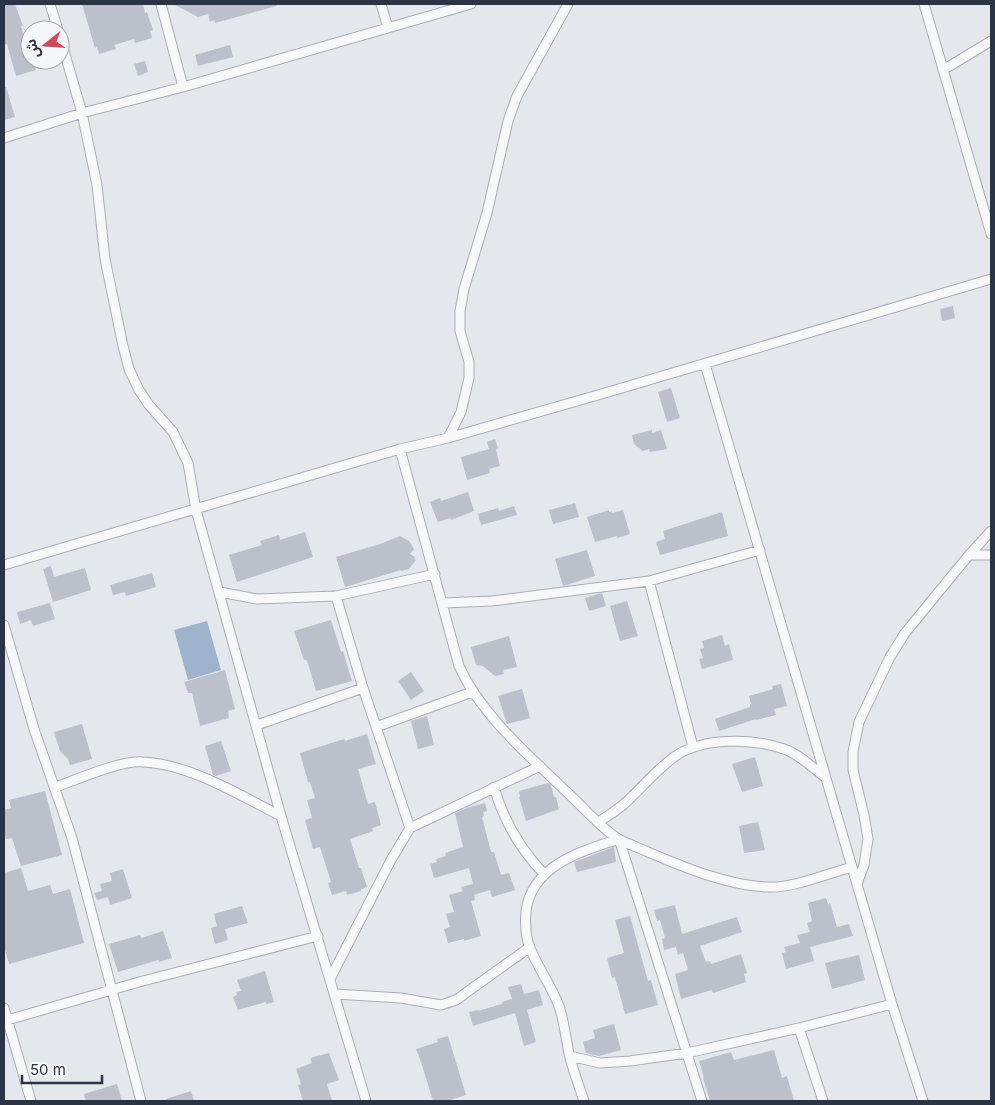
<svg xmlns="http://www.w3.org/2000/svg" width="995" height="1105" font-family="Inter,'Noto Sans Arabic',sans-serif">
<rect width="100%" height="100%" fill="#e4e7ec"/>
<path fill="#9fb4cc" d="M207,621L221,670L188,680L174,630Z"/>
<path fill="#bbc0ca" d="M4,4H15L23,26H21L28,51L30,50V60H33L36,70L16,76L7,44L4,45Z
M82,4H143L145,13L147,12L153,30L150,31L152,38L135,43L134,39L114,45L116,49L99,54L97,47L95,48Z
M173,4H276L277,6L215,23L214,20L210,22L208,14L198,17Z
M230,45L233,57L198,66L195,55Z
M145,61L148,72L138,76L134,64Z
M4,87H6L15,117L4,120Z
M953,306L955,318L942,321L940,309Z
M671,388L680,418L667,422L658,392Z
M652,430V433L661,430L667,449L650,452L649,449L643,451L634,444L632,435Z
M495,439L498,448L496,449L500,466L489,469L490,473L467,480L461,457L489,449L487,442Z
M468,492L474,511L451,520L450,518L438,522L430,502L440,498L441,501Z
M575,503L579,517L553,524L549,510Z
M514,506L517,515L481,525L478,514L498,508L499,511Z
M609,510V512L612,511V513L623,510L630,534L618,538L617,536L595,542L587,517Z
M722,512L728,536L660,555L656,542L665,539L663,531Z
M305,532L313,557L237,582L229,555L262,545L260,541L279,535L280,540Z
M400,536L409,541L414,549L410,554L415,557L414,559L416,560L409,569L401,571V570L345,587L336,557L380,544Z
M587,550L595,576L563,586L555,559Z
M51,566L54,577L85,568L91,590L53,602L43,569Z
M152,573L156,587L126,596L125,592L113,595L110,585Z
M602,593L606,606L589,611L585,598Z
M627,601L638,636L620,641L610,606Z
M50,603L55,619L33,626L31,620L20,624L17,612Z
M331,620L341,652L343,651L352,681L316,691L307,660H304L294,631Z
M722,635L725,646L729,644L733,660L702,669L699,659L703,658L700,649L704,648L702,641Z
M509,636L517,667L503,670L504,674L495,676L483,666L476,665L471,647Z
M225,670L235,709L228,711L229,718L200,726L192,693H188L184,682Z
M411,672L424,691L411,700L398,681Z
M781,684L787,706L774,709L776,715L756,720V719L719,731L715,719L750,707V704H751L749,696L773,689L772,686Z
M522,689L530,718L507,724L498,696Z
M427,716L434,745L418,749L411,721Z
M82,724L92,759L70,765L68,759L60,751L54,732Z
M367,734L376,764L358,769L368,804L375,802L381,825L372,828L373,831L350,839L359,868H361L367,887L361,889V891L347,895L346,891L332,895L328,883L331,882L320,847L313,849L305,820L312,818L307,800L315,798L310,782H308L300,753L344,739L345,741Z
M221,741L231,771L216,776L213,775L205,746Z
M755,757L763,786L742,792L732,764Z
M548,783L551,785L554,797H556L559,809L526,821L519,797H520L519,791Z
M45,791L62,855L21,866L12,838L6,839L5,836H4V810L11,808L9,800Z
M485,803L487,811L483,812L484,816L482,817L491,852H494L501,875L509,873L515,890L492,897L490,890L474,895L475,900L471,901L481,936L464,941V939L448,943L444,929L450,927L446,914L454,912L449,895L463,891L461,887L473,884L469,868L434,878L430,864L437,862L436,859L446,856L445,853L463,847L455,813L467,808Z
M758,822L765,850L744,853L739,826Z
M614,847L616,862L577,872L574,862Z
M21,868L28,891L50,885L53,894L70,889L84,943L9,964L4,946V873Z
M123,869L132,898L110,905L108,897L97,900L94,893L102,891L100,884L112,881L110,873Z
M826,898L828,904L830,903L837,927L849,924L853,936L810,947L814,961L786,969L782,953L786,952L784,947L800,943L797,935L810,932L807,923L812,921L808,903Z
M675,905L682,934L737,917L742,932L700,946L706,962L710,961L711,964L741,954L747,973L744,974L746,982L713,993L712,990L681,999L675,974L688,970L683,953L678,955L676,947L664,950L662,939L665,938L660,920L657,921L654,910Z
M242,906L248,923L225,929L228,940L215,944L211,928L217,926L214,914Z
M630,916L648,981L651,980L658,1005L625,1014L615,977L612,978L607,958L624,953L615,920Z
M163,931L172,958L159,962L158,960L118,972L109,944L140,935L141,938Z
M859,955L865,980L832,989L825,963Z
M265,971L274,1002L266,1004V1002L238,1010L233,997L237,995L236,992L241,991L237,980Z
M521,984L524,994L539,990L543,1005L527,1010L536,1042L524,1046L515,1013L473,1026L469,1012L478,1010V1011L502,1004V1002L512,999L508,987Z
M614,1024L621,1050L599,1056L586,1053L583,1042L595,1038L593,1030Z
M448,1036L466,1095L447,1101H433L421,1062L416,1049L438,1042L437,1039Z
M774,1050L782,1078L787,1076L794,1101H710L703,1078H704L699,1061L731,1052L734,1060Z
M329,1053L339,1080L327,1084L332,1101H303L298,1085L301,1084L296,1069L312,1063L310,1058Z
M117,1084L122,1101H86L84,1094Z
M191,1091L194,1101H166V1099Z"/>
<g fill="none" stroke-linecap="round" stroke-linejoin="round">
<defs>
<path id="minor" d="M50,4L58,30
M161,4L183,87
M381,4L388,28
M924,4L991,234
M60,37L82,113L97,185L105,259L123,346L129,369L139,390L149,405L173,432L188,463L196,510L281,816L366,1101
M943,70L991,41
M4,138L82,113L183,87L471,4
M705,364L892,1004L923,1101
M448,438L461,412L469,378V362L460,331V311L464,289L487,213L508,121L517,96L568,4
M400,449L459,666C482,717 532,758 572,797C587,811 603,830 620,840C629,844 639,848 648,852C683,867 729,886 768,887C794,888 826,874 852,867
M969,555H991
M4,565L400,449L448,438L598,395L991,279
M649,581L693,747
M220,592L257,599L336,596L435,574
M336,596L363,688L410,828
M443,603L492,601L649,581L760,550
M4,625L34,729L72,838L141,1101
M257,725L363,688
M376,727L472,692
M56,787C78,779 121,760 143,762C190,764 241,796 281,816
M494,787C504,822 520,849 544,874
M599,822C607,816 616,811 624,804C641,789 655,771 674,757C702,737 752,738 784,749C799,754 813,768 825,777
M857,884L864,865L868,839L864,815L853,770V752L859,722L890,657L905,633L969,555L991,531
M330,979L391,860L410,828L540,766
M335,994L401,998L441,1005L456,1000L530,947
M4,1008L31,1101
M4,1021L139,982L318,936
M799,1028L823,1101
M570,1056L600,1063L630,1061L687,1053L799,1028L892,1004
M584,1101C579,1086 573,1070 569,1054C566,1038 564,1021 559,1006C551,985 538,968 530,948C525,936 525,923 526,911C532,865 582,851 619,839L702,1101"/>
</defs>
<use href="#minor" stroke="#a9aeb7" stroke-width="11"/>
<use href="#minor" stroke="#f7f8fa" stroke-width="9"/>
</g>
<rect width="995" height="1105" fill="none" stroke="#2b3445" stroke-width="10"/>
<g transform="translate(45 45) rotate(253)"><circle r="24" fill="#f4f6f9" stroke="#a4a8b1"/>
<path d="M0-4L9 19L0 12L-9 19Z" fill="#d1495b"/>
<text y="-8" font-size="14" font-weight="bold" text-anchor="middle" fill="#2b3445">ش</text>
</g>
<path d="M22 1075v8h80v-8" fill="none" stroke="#2b3445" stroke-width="2.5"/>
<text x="30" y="1075" font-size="15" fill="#2b3445" stroke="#f4f6f9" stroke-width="4" paint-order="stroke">50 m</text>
</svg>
